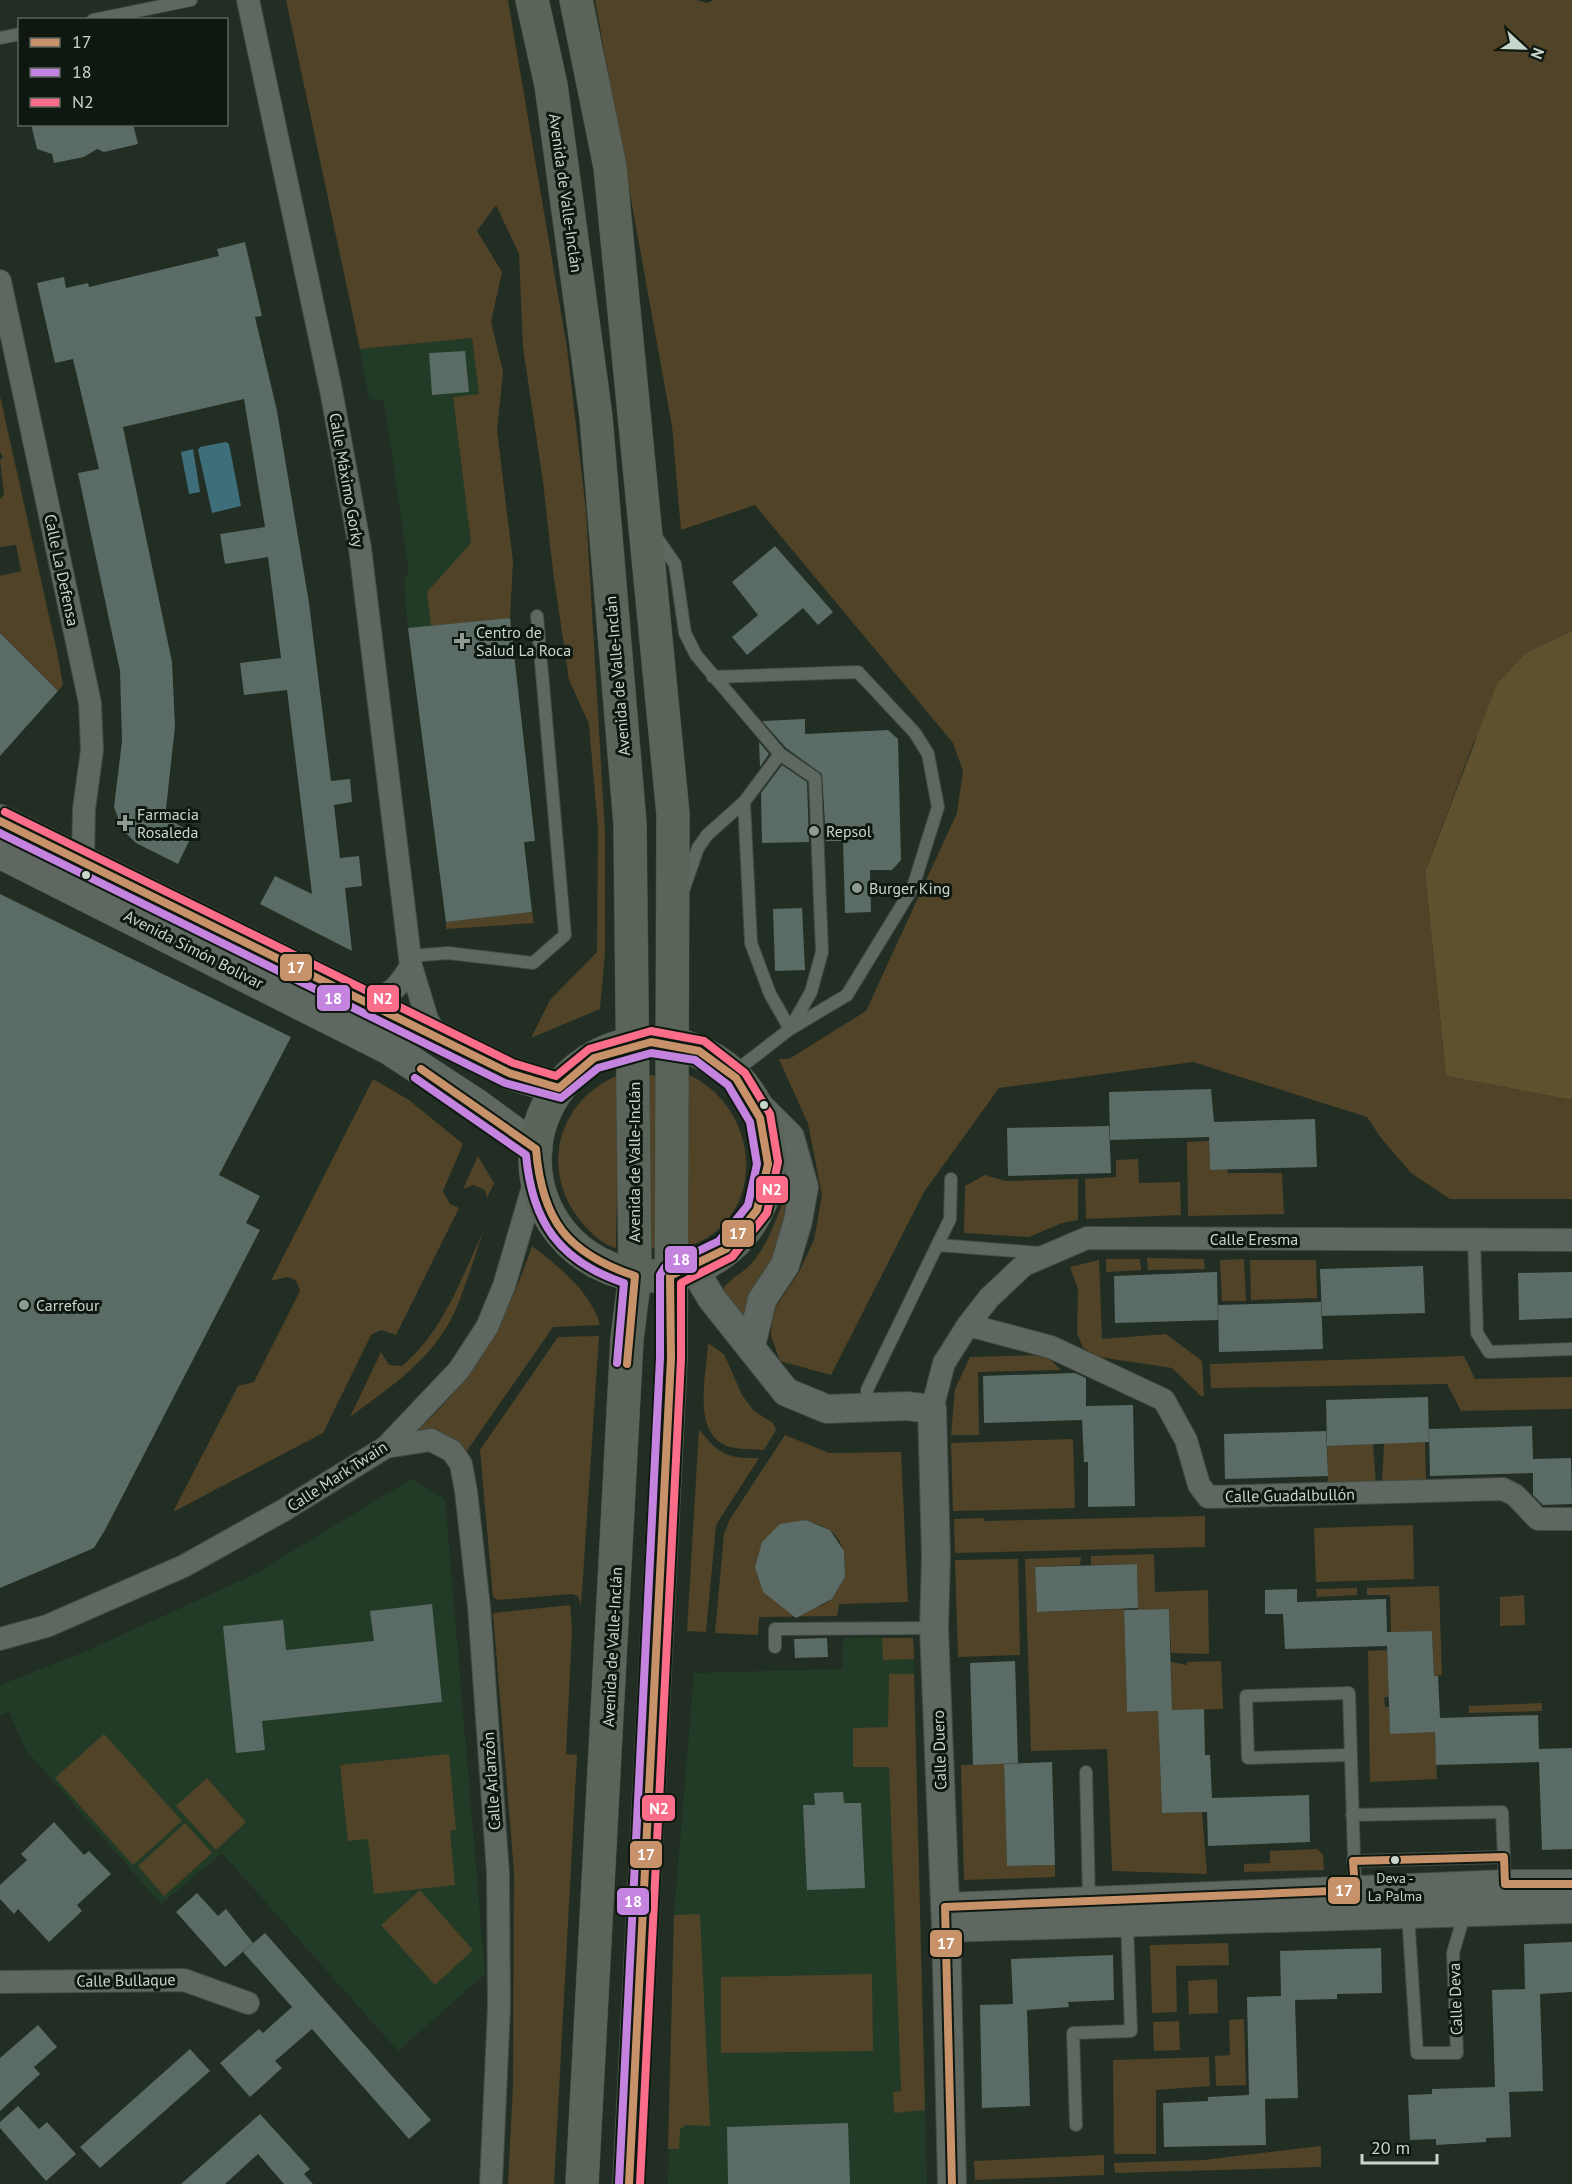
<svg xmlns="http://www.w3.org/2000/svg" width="1572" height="2184" font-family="'PT Sans',sans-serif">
<rect width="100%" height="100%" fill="#222e24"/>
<path fill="#213b27" d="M472,338L510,618L535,841L524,843L532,912L446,922L408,628L404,580L409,572L384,401L369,399L360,349Z
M411,1479L445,1499L485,1974L398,2051L222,1853L161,1904L25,1749L9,1712L0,1716V1685L82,1653L253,1575Z
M843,1638H913L927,2184H668L674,1915L694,1673L842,1669Z"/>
<path fill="#504327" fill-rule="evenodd" d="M286,0H508L567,348L586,510L605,832V952L600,1009L531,1038L550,1000L597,952L598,829L589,724L569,680L553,571L543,482L523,347L519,254L496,205L477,231L502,272L491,322L503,372L497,430L513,562L510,618L431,626L427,592L471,543L453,397L479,394L472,338L360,349Z
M595,0H697L707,3L714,0H1572V631L1527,652L1473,744L1425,872L1446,1076L1572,1100V1199H1450L1411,1173L1381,1138L1367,1117L1193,1062L999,1088L924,1192L831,1375L780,1361L771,1336L772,1313L799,1272L814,1240L822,1195L808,1124L779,1059H789L866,1011L957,813L963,771L953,743L755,505L681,530L672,426Z
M0,396L57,652L63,685L58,691L0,633V576L21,571L16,545L0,547V499L4,495L0,460L3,457L0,452Z
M532,912L534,923L446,929V922Z
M687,1074C764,1108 769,1223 684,1248Z
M619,1075L616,1248C603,1245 592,1234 583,1224C538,1173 557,1099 619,1075Z
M648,1075L660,1076L658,1248L648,1249Z
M373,1079L409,1100L463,1144L443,1191L450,1204L459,1208L396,1335L381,1330L371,1335L323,1433L173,1512L238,1386L254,1382L300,1291L296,1280L287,1277L271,1281Z
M1209,1141L1210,1170L1227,1169L1228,1173H1282L1284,1214L1188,1216L1187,1142Z
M478,1156L494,1183L487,1198L485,1190L473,1185L463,1189Z
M1138,1159L1139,1183L1180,1182L1181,1215L1086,1219L1085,1179L1116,1177V1160Z
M985,1175L1005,1181L1078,1179V1220L1062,1223L1029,1237L964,1233L965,1186Z
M783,1202L793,1203L789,1229L745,1323L721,1292C727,1280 740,1275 749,1266C766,1248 774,1225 783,1202Z
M484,1230C474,1257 466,1287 454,1313C433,1359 389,1388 350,1417L381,1352L389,1365L402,1366C444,1331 461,1278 484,1230Z
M532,1246C557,1265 592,1293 600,1325L553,1327L464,1455L417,1431C477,1375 506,1322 532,1246Z
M1147,1258L1204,1259L1205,1269L1148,1270Z
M1106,1259H1140L1141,1270L1106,1272Z
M1244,1259L1246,1301H1222L1220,1260Z
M1099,1260L1102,1339L1166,1334L1202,1361L1204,1396H1201L1172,1368L1099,1357L1083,1348L1077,1333L1078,1289L1070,1267Z
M1250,1260H1316L1317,1298L1251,1300Z
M599,1336L581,1606L578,1596L572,1594L498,1600L493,1597L480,1450L558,1337Z
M708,1343L724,1354L742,1395L754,1411L773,1423L776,1430L764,1450C752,1449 739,1450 727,1446C691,1432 707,1373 708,1343Z
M1045,1355L1061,1370L978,1372L979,1435H951L955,1389L970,1357Z
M1464,1356L1475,1379L1572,1377V1409L1461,1411L1447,1384L1211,1388L1210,1364Z
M699,1429C718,1454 728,1459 759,1458L716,1525L706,1632L687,1631Z
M785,1435L829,1453L901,1452L908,1602L839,1604L837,1616L759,1617L758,1635L715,1633L724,1534L730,1519ZM806,1520C813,1523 822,1525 828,1529C851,1544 848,1578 833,1597C826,1606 813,1608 803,1610L755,1567C764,1534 772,1526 806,1520Z
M1073,1439L1075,1508L953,1511L951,1443Z
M1425,1442L1426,1484L1382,1485L1384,1443Z
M1373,1444L1376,1486L1328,1487L1327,1446Z
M1205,1516V1547L955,1553L954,1519L984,1518V1521Z
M1413,1525L1414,1579L1316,1582L1314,1528Z
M1154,1554L1155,1592L1208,1590L1209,1654L1171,1653L1169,1609L1138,1610L1137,1564L1091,1565V1556Z
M1081,1557L1080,1565L1035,1567L1037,1612L1124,1609L1127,1712L1158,1711L1162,1813L1202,1812L1207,1874L1112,1871L1107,1749L1031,1751L1025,1559Z
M1018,1559L1020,1655L958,1657L955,1560Z
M1439,1586L1442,1675L1434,1676L1432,1631L1391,1632L1390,1595H1367V1588Z
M1357,1588V1595L1317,1597L1316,1589Z
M1524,1595L1525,1625L1500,1626V1597Z
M570,1605L572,1629L566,1754L577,1755L554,2184H508L513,2086L514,1872L493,1613Z
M882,1638H913L914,1659L883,1660Z
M1387,1650L1389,1697H1384L1385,1707H1389L1390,1733L1435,1732L1437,1779L1370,1782L1368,1651Z
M1221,1661L1223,1709L1172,1710L1171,1662L1187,1665V1662Z
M889,1674H914L925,2110L894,2113L893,2092L901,2091L889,1767H853V1728L888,1727Z
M1542,1703V1711L1469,1713V1706Z
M104,1734L182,1821L133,1865L55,1778Z
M449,1754L456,1830L450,1831L455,1885L374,1894L368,1839L348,1841L340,1765Z
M1004,1763L1007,1866L1055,1865V1877L964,1880L961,1765Z
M207,1778L246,1822L216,1850L176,1806Z
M185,1823L212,1853L164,1896L138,1866Z
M1317,1849L1323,1855L1324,1870L1244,1872V1864L1270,1863V1851Z
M420,1890L473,1950L435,1985L381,1925Z
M700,1914L710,2126L686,2125L680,2129L679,2149H668L674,1915Z
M1228,1943L1229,1965L1176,1966L1177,2012L1152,2013L1150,1945Z
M872,1974L873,2051L721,2053V1977Z
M1217,1979L1218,2013L1189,2014L1188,1981Z
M1244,2019L1246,2085L1216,2086L1215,2056L1230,2055L1229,2020Z
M1179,2021L1180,2050L1154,2051L1153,2022Z
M1209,2057L1210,2086L1156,2090V2154H1114L1113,2060Z
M1321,2146V2167L1115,2173L1114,2163L1204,2160Z
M1104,2155V2175L975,2180L974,2161Z"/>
<path fill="#5f502e" d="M1572,631V1100L1446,1076L1425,872L1497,684L1527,652Z"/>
<path fill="#3d6e7a" d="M226,442L229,444L241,506L212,513L198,450L200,447Z
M193,449L200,492L189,494L181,452Z"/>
<path fill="#5b6b65" d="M31,124H133L138,144L104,152L97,149L84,157L54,163L52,154L37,149Z
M245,242L262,316L255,317L277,411L309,603L331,781L350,779L352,802L334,805L340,858L359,856L362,886L345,888L352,951L260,904L275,876L312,894L287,690L244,695L240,663L281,658L268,557L225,564L220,534L265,527L244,399L123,427L172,662L175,726L166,809L173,822L193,833L178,864L136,843L122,829L114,807L122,741L120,671L78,473L99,469L73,359L55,363L37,283L64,277L66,288L88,283L89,287L219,256L217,249Z
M465,351L469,392L432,395L429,353Z
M775,546L833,612L818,625L803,608L747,655L732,637L758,615L732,582Z
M510,618L535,841L524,842L532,912L446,922L408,628Z
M0,633L58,691L0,756Z
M805,719V734L888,730L898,739L901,860L892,870H870L871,912L845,913L843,841H826L822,774L786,748L762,721Z
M759,742L769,754L760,767Z
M782,765L807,782L809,842L762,843L761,793Z
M0,894L291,1037L219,1175L260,1196L246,1223L260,1230L105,1530L94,1548L0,1588Z
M802,908L805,970L775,971L773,909Z
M1211,1089L1214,1122L1315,1119L1317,1167L1210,1170L1209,1137L1110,1140L1109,1092Z
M1109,1126L1111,1173L1008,1176L1007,1128Z
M1423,1266L1425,1313L1322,1316L1320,1269Z
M1217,1272L1218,1320L1115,1323L1114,1276Z
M1572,1272V1318L1519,1320L1518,1273Z
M1321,1302L1323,1349L1219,1352L1218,1305Z
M1075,1373L1086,1378V1406L1133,1405L1135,1506L1088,1507V1462H1084L1082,1420L984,1423L983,1376Z
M1428,1397L1429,1442L1327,1446L1326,1400Z
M1532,1426L1533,1459L1571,1458L1572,1504L1543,1505L1533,1495V1473L1430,1476L1429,1429Z
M1326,1431L1328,1476L1225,1479L1224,1434Z
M806,1520L830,1530L844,1551L845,1577L832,1599L796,1618L763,1592L755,1567L762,1542L780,1524Z
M1137,1564L1138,1608L1037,1612L1035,1567Z
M1297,1589V1602L1386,1599L1387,1632L1432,1631L1434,1676H1438L1440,1718L1538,1715L1539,1749L1572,1748V1849L1542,1850L1539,1762L1436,1765L1435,1732L1390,1734L1387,1646L1285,1649L1283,1614H1265V1590Z
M432,1604L442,1702L262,1721L265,1750L236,1753L223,1626L283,1620L286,1650L374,1641L370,1611Z
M1169,1609L1172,1710L1204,1709L1205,1755H1210L1212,1798L1309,1795L1310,1842L1208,1846L1207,1812L1162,1813L1158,1711L1127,1712L1124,1610Z
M827,1638L828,1657L795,1658L794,1639Z
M1015,1661L1018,1763L973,1765L970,1663Z
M1052,1762L1055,1865L1007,1866L1004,1764Z
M843,1792L844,1803H861L865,1888L807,1890L803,1805H815L814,1793Z
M54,1822L84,1855L89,1851L111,1874L77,1905L82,1911L49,1942L18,1909L14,1914L0,1899V1885L27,1860L21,1854Z
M197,1893L218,1916L226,1909L253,1943L225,1967L176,1912Z
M265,1933L431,2120L409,2139L312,2029L275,2061L282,2068L250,2097L220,2063L259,2029L263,2033L292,2007L243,1952Z
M1572,1942V1992L1540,1994L1543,2091L1509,2092L1511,2137L1486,2138V2142L1436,2145V2139L1410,2140L1408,2095L1432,2094V2089L1495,2087L1492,1990L1525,1989L1524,1944Z
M1381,1948L1382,1993L1337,1994V1999L1295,2000L1298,2098L1265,2099L1266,2145L1164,2147L1163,2103L1208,2101V2097L1249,2095L1247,1997L1281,1996L1280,1951Z
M1113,1955L1114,2000L1068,2002L1069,2007L1027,2010L1030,2106L982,2108L980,2005L1013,2004L1011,1959Z
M38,2025L57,2047L34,2067L40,2074L0,2111V2058Z
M190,2049L210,2071L100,2168L80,2147Z
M18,2106L39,2129L47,2122L76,2154L46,2181L0,2128V2122Z
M260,2114L310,2169L304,2174L313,2184H284L258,2154L225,2184H181Z
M848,2123L850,2184H728L727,2127Z"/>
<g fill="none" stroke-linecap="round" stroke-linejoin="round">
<defs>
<path id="service" d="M93,20L191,0
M0,38L20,34
M654,534L675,564L685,633L696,655L780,754L744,802L707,835L698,848L684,888
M713,677L858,672L915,733L928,754L938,807L913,887L847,995L790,1029L770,994L751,943L744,802
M409,956L448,953L533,963L565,935L537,616
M733,1073L790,1029L811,992L822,952L815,778L780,754
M1474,1240L1477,1333L1489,1352L1572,1349
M938,1245L1040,1253
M868,1407L867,1390L950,1219L951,1179
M775,1647V1629L934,1628
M1350,1755L1248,1758L1246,1696L1349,1693L1355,1890
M1086,1772L1089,1900
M1352,1815L1502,1812L1505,1884
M1353,1861L1504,1857
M1408,1914L1417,2053H1457L1453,1953L1465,1912
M1076,2125L1073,2033L1131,2031L1127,1923"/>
<path id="minor" d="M248,0L331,390L360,548L411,966L427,1019L438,1038
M0,281L90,703L92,750L84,809L83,862
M358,998C390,996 394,994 411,966
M968,1325L1051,1347L1164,1400L1186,1440L1199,1485L1208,1497L1503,1489L1515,1495L1538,1519H1572
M932,1409L944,1363L968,1325L989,1298L1024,1265L1087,1238L1572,1240
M386,1447L431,1440L452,1451L461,1464L466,1491L479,1607L498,1873L499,2007L491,2184
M0,1639L47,1626L184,1566L284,1510L386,1447L459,1370L487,1327L504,1286L537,1173
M0,1982L184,1980L248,2003"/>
<path id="tertiary" d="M694,1269L712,1299L786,1392L827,1409L906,1406L932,1409L936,1556L934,1628L946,1928L952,2184
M751,1346L762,1300L785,1265L798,1221L804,1187L790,1137L756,1103
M945,1907L1505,1884H1572
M946,1928L1572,1909"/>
<path id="secondary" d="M0,821L509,1073L559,1088
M0,852L389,1048L476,1105L536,1149"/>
<path id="primary" d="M532,0L551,85L596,417L630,824L635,1276L627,1339L582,2184
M576,0L610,167L673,814L671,1358L629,2184
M535 1159a117 117 0 1 1 234 0a117 117 0 1 1-234 0Z"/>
</defs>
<use href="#service" stroke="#414b43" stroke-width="14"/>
<use href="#minor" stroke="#414b43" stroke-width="24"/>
<use href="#tertiary" stroke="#414b43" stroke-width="30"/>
<use href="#secondary" stroke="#414b43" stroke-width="34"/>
<use href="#primary" stroke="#414b43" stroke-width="34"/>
<use href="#service" stroke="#5e6760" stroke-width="12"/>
<use href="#minor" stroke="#5e6760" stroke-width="22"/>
<use href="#tertiary" stroke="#5e6760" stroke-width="28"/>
<use href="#secondary" stroke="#5e6760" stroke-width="33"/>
<use href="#primary" stroke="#5a6458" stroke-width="33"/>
<defs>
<path id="bus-1" d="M0,821L509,1073L559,1088L594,1058L651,1042L699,1051L736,1078L760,1118L768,1164L757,1210L726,1249L670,1276L671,1358L629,2184
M421,1069L536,1149C542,1221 567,1253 635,1276L627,1364
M952,2184L945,1907L1355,1890L1353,1861L1504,1857L1505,1884H1572"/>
<path id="bus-2" d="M0,833L505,1083L561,1098L598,1068L651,1053L695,1060L728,1085L750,1122L757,1164L748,1205L719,1241L665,1267L660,1275V1358L619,2183
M415,1078L526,1155C532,1222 559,1261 624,1283L617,1363"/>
<path id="bus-3" d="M5,812L513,1063L556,1076L589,1049L651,1031L704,1041L745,1073L770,1114L778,1162L767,1213L732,1257L681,1283V1359L640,2184"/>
</defs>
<use href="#bus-1" stroke="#0e1810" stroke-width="12"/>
<use href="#bus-2" stroke="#0e1810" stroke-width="12"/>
<use href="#bus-3" stroke="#0e1810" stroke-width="12"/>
<use href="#bus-1" stroke="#c7916a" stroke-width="8"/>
<use href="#bus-2" stroke="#c483df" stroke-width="8"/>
<use href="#bus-3" stroke="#fb6d88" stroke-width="8"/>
</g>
<g fill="#8f9b91" stroke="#0e1810" stroke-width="2">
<path d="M459 632h6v6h6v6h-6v6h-6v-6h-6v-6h6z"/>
<path d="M122 814h6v6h6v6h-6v6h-6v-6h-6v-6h6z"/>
<circle cx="814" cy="831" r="6"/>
<circle cx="857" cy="888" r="6"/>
<circle cx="24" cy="1305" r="6"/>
</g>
<g fill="#c9d6cb" stroke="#0e1810" stroke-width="2">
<circle cx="86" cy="875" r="5"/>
<circle cx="764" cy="1105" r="5"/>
<circle cx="1395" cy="1860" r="5"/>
</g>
<g text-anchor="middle" stroke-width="6" stroke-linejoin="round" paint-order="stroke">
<g font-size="14" fill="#c9d6cb" stroke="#0e1810">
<text x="1395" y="1883">Deva -<tspan x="1395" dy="18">La Palma</tspan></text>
</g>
<g font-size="16" fill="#c9d6cb" stroke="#0e1810">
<text transform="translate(566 193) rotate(82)" y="6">Avenida de Valle-Inclán</text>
<text transform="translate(347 480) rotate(80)" y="6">Calle Máximo Gorky</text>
<text transform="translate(62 570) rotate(78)" y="6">Calle La Defensa</text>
<text transform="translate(617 676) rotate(-95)" y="6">Avenida de Valle-Inclán</text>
<text transform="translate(194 949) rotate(27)" y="6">Avenida Simón Bolivar</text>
<text transform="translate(634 1162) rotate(-90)" y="6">Avenida de Valle-Inclán</text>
<text x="1254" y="1245">Calle Eresma</text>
<text transform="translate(337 1476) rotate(-33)" y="6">Calle Mark Twain</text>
<text transform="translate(1290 1495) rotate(-1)" y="6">Calle Guadalbullón</text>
<text transform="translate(612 1647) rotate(-87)" y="6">Avenida de Valle-Inclán</text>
<text transform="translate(939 1750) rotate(-92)" y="6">Calle Duero</text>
<text transform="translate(491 1781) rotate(-94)" y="6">Calle Arlanzón</text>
<text transform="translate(126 1980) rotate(-1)" y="6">Calle Bullaque</text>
<text transform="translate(1455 1999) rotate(-92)" y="6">Calle Deva</text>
</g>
<g font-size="16" fill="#c9d6cb" stroke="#0e1810" text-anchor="start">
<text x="476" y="638">Centro de<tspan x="476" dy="18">Salud La Roca</tspan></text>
<text x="137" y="820">Farmacia<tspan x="137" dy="18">Rosaleda</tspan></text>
<text x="826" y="837">Repsol</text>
<text x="869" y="894">Burger King</text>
<text x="36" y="1311">Carrefour</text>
</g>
</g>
<g stroke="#0e1810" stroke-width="2">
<rect x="279" y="953" width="34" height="29" rx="6" fill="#c7916a"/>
<rect x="316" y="984" width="35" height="28" rx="6" fill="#c483df"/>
<rect x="366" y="984" width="34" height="29" rx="6" fill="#fb6d88"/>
<rect x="755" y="1175" width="34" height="29" rx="6" fill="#fb6d88"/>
<rect x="721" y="1219" width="34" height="29" rx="6" fill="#c7916a"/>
<rect x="664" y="1245" width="34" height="29" rx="6" fill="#c483df"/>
<rect x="641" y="1794" width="35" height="28" rx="6" fill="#fb6d88"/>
<rect x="629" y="1840" width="34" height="29" rx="6" fill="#c7916a"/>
<rect x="1327" y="1876" width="34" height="29" rx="6" fill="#c7916a"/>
<rect x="616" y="1887" width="34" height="29" rx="6" fill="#c483df"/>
<rect x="929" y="1929" width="34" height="29" rx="6" fill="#c7916a"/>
</g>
<g font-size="16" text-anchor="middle" font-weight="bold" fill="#fff">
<text x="296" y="973">17</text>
<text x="333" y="1004">18</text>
<text x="383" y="1004">N2</text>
<text x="772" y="1195">N2</text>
<text x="738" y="1239">17</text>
<text x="681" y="1265">18</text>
<text x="659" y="1814">N2</text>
<text x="646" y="1860">17</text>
<text x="1344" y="1896">17</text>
<text x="633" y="1907">18</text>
<text x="946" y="1949">17</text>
</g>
<rect x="18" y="18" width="210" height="108" fill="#0e1810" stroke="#59645b" stroke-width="1.5"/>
<rect x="30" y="38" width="30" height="9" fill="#c7916a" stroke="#59645b" stroke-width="1.5"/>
<text x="72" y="48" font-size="18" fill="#c9d6cb">17</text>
<rect x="30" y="68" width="30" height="9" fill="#c483df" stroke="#59645b" stroke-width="1.5"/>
<text x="72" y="78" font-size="18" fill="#c9d6cb">18</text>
<rect x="30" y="98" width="30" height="9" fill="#fb6d88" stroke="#59645b" stroke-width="1.5"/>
<text x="72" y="108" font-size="18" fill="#c9d6cb">N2</text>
<g transform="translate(1524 48) rotate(112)" stroke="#0e1810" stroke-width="4.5" paint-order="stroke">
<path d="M0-4.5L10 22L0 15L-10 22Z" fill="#c9d6cb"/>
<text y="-9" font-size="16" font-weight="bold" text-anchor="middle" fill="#c9d6cb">N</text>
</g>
<path d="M1362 2154v9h75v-9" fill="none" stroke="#c9d6cb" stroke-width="3"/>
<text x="1371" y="2154" font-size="18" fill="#c9d6cb" stroke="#0e1810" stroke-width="4.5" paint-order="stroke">20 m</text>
</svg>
